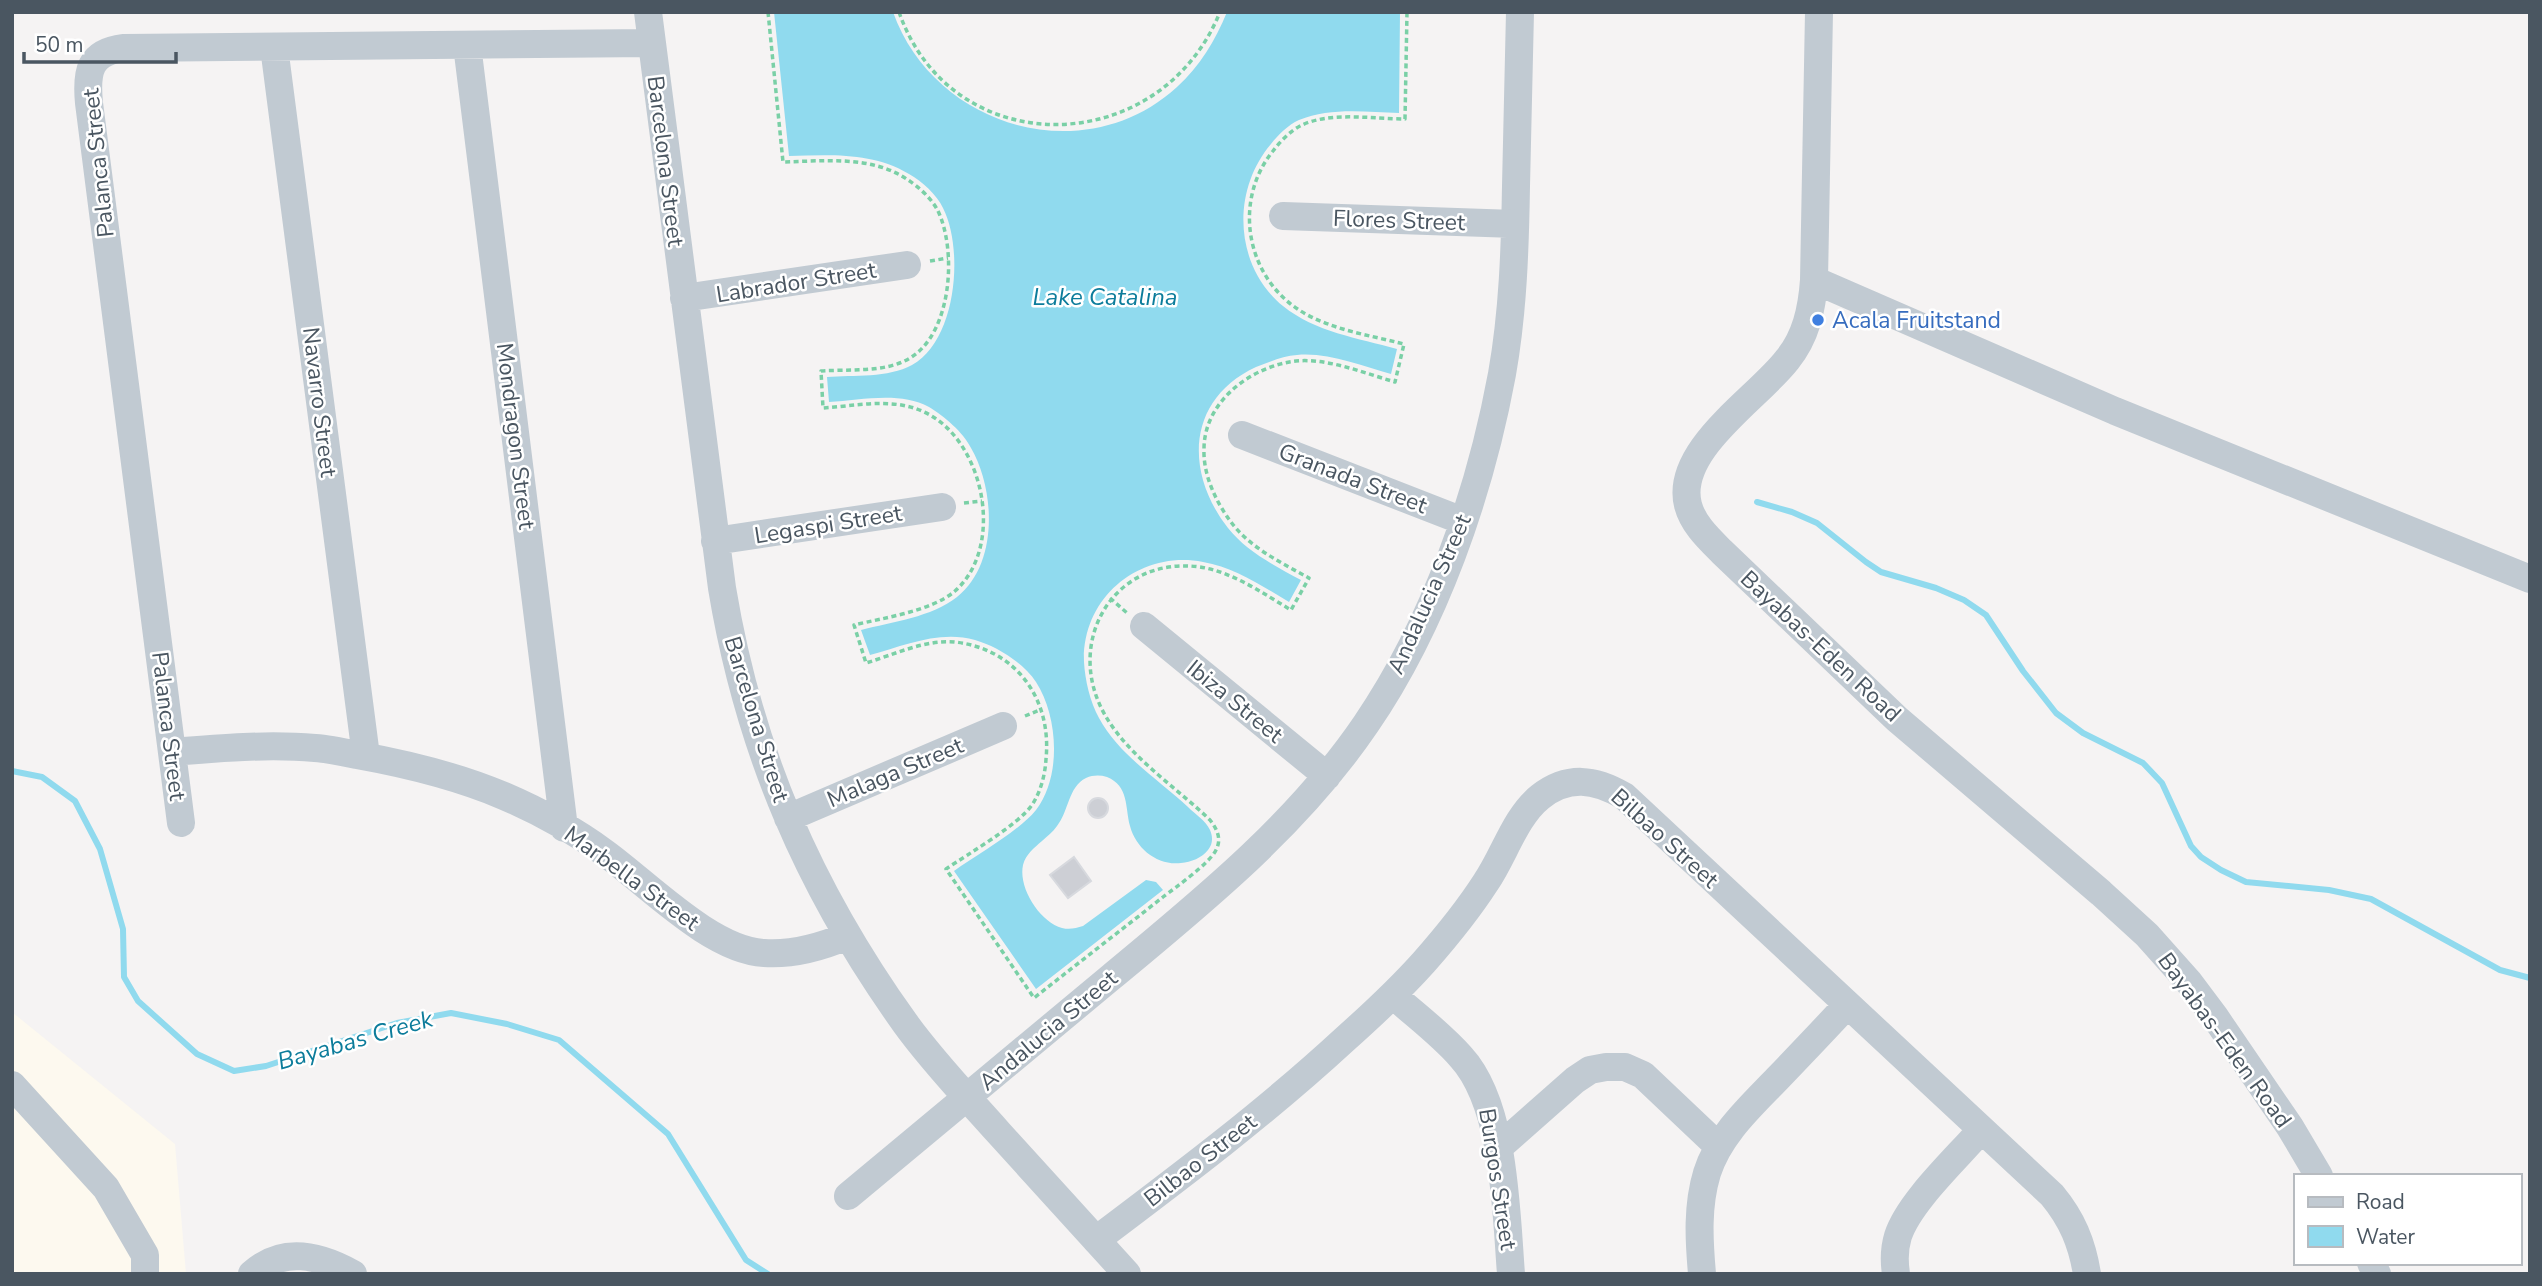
<svg xmlns="http://www.w3.org/2000/svg" width="2542" height="1286" font-family="'Nunito Sans',sans-serif">
<rect width="100%" height="100%" fill="#f5f3f3"/>
<path fill="#fdf9ef" d="M12,1012L175,1144L186,1274H12Z"/>
<path fill="#90daee" d="M774,12H893C934,127 1084,172 1177,87C1200,66 1215,41 1227,12H1400L1399,113C1366,112 1330,107 1299,120C1288,125 1278,135 1271,144C1231,191 1234,266 1283,306C1315,332 1358,338 1397,349L1391,374C1361,366 1328,352 1297,355C1283,356 1269,362 1256,367C1187,399 1184,472 1228,528C1246,551 1275,566 1301,580L1289,602C1262,586 1234,567 1203,562C1140,550 1082,597 1084,662C1085,680 1090,702 1099,718C1119,755 1158,779 1188,807C1195,814 1206,821 1210,830C1213,837 1213,844 1208,850C1202,858 1191,862 1181,863C1158,866 1136,849 1130,826C1125,807 1129,786 1107,777C1100,775 1093,775 1086,778C1068,787 1069,811 1057,826C1053,832 1047,836 1042,841C1034,848 1026,854 1023,865C1018,888 1040,922 1062,928C1070,930 1076,928 1083,926L1146,880L1156,882L1163,890L1036,989L954,871C978,854 1019,831 1036,810C1062,776 1058,716 1036,682C1024,663 996,646 975,640C939,630 904,646 870,655L861,630C892,622 932,617 957,597C999,564 995,489 971,448C963,432 944,416 929,407C900,391 861,400 829,402L827,377C854,375 888,378 912,365C957,340 964,249 943,208C937,195 922,181 909,174C872,152 831,155 789,156Z"/>
<g fill="none" stroke-linecap="round" stroke-linejoin="round">
<path stroke="#90daee" stroke-width="6" d="M1757,502L1792,512L1817,523L1866,562L1881,572L1936,588L1964,600L1986,615L2023,671L2056,713L2083,733L2143,763L2162,783L2191,846L2201,857L2221,870L2246,882L2329,890L2371,899L2500,970L2530,978
M12,771L42,777L75,801L100,849L123,929L124,977L138,1001L197,1054L234,1071L266,1066L397,1023L451,1013L507,1024L559,1040L668,1134L746,1260L768,1274"/>
</g>
<path fill="#cdcfd5" stroke="#d7d9de" stroke-width="2" d="M1088 808a10 10 0 1 1 20 0a10 10 0 1 1-20 0Z
M1074,857L1091,881L1068,898L1050,875Z"/>
<g fill="none" stroke-linecap="round" stroke-linejoin="round">
<path stroke="#7ad0a6" stroke-width="3.5" stroke-dasharray="5 3.5" stroke-linecap="butt" d="M768,12L783,162C825,161 872,155 908,180C919,187 932,199 938,211C957,251 952,333 910,358C886,373 849,369 821,371L823,408C855,406 893,397 924,412C984,439 1006,546 955,591C932,611 883,618 854,625L866,663C893,655 926,639 955,642C1016,649 1052,699 1046,759C1045,775 1041,791 1032,805C1018,825 968,854 946,869L1034,998C1077,964 1120,931 1163,897C1176,887 1209,864 1216,850C1222,839 1217,829 1210,820C1176,787 1129,757 1105,715C1063,642 1114,555 1200,567C1233,572 1264,594 1291,610L1309,578C1282,563 1250,548 1231,522C1216,502 1203,475 1204,449C1204,401 1252,366 1296,361C1328,358 1364,373 1395,382L1404,344C1365,334 1317,328 1286,300C1243,262 1237,195 1273,151C1280,142 1289,132 1300,126C1329,111 1373,119 1405,119L1407,12
M899,12C952,164 1160,160 1220,12
M930,261L948,258
M964,503L982,501
M1110,598L1127,613
M1025,716L1042,709"/>
<path stroke="#c1cad2" stroke-width="28" d="M648,12L722,588C749,751 809,889 905,1023C933,1062 967,1097 998,1132C1041,1179 1084,1227 1127,1274
M1819,12L1814,280C1812,309 1806,337 1787,360C1758,398 1674,450 1688,505C1693,524 1708,538 1722,552L1897,719L2101,893L2147,935L2188,981L2215,1017L2290,1127L2319,1176
M467,45L564,828
M274,47L366,756
M1283,216L1515,224
M1814,280L2115,411L2530,579
M684,298L907,265
M1242,435L1463,521
M715,541L942,507
M1144,626L1327,776
M172,752C220,748 268,744 315,748C329,749 343,752 357,755C407,764 457,776 504,796C539,811 575,831 605,853C649,885 711,950 764,953C793,955 821,947 847,936
M788,818L1003,726
M181,823L89,103C86,72 89,52 124,48L651,43
M1393,995C1415,1015 1441,1034 1461,1057C1505,1105 1506,1211 1511,1274
M12,1085L106,1188L145,1255V1274
M1498,1148L1575,1080L1590,1070L1606,1067H1625L1643,1075L1718,1146
M848,1196C935,1123 1023,1051 1110,978C1203,901 1298,824 1366,724C1435,623 1480,493 1502,374C1513,312 1515,249 1516,186C1517,128 1519,70 1520,12
M1096,1240C1181,1176 1266,1112 1344,1040C1372,1015 1399,990 1424,962C1446,937 1468,910 1486,882C1504,856 1515,817 1540,797C1568,775 1595,779 1624,796L2052,1195C2072,1219 2082,1243 2087,1274
M2371,1263L2377,1274
M252,1274C283,1246 319,1255 353,1274
M1702,1274C1699,1240 1697,1206 1707,1173C1719,1135 1750,1107 1777,1079C1801,1054 1824,1030 1847,1005
M1896,1274C1894,1261 1894,1249 1898,1236C1909,1202 1957,1158 1981,1130"/>
</g>
<circle fill="#3f7fe0" stroke="#fff" stroke-width="2.5" cx="1818" cy="320" r="7"/>
<g text-anchor="middle" stroke-width="5" stroke-linejoin="round" paint-order="stroke">
<g font-size="23" fill="#4a5661" stroke="#fff">
<text transform="translate(666 161) rotate(83)" y="8">Barcelona Street</text>
<text transform="translate(98 163) rotate(-96)" y="8">Palanca Street</text>
<text transform="translate(1399 220) rotate(2)" y="8">Flores Street</text>
<text transform="translate(796 282) rotate(-9)" y="8">Labrador Street</text>
<text transform="translate(320 402) rotate(83)" y="8">Navarro Street</text>
<text transform="translate(516 436) rotate(83)" y="8">Mondragon Street</text>
<text transform="translate(1353 478) rotate(21)" y="8">Granada Street</text>
<text transform="translate(828 524) rotate(-9)" y="8">Legaspi Street</text>
<text transform="translate(1429 594) rotate(-66)" y="8">Andalucia Street</text>
<text transform="translate(1821 646) rotate(43)" y="8">Bayabas-Eden Road</text>
<text transform="translate(1235 701) rotate(39)" y="8">Ibiza Street</text>
<text transform="translate(757 719) rotate(73)" y="8">Barcelona Street</text>
<text transform="translate(169 726) rotate(83)" y="8">Palanca Street</text>
<text transform="translate(895 772) rotate(-23)" y="8">Malaga Street</text>
<text transform="translate(1665 838) rotate(42)" y="8">Bilbao Street</text>
<text transform="translate(632 878) rotate(36)" y="8">Marbella Street</text>
<text transform="translate(1048 1030) rotate(-40)" y="8">Andalucia Street</text>
<text transform="translate(2225 1040) rotate(54)" y="8">Bayabas-Eden Road</text>
<text transform="translate(1200 1160) rotate(-38)" y="8">Bilbao Street</text>
<text transform="translate(1498 1179) rotate(81)" y="8">Burgos Street</text>
</g>
<g font-size="23" fill="#366cbe" stroke="#fff" text-anchor="start">
<text x="1832" y="328">Acala Fruitstand</text>
</g>
<g font-size="24" font-style="italic" fill="#0c7c9b" stroke="#fff">
<text x="1105" y="305">Lake Catalina</text>
<text transform="translate(355 1040) rotate(-16)" y="8">Bayabas Creek</text>
</g>
</g>
<rect width="2542" height="1286" fill="none" stroke="#4a5661" stroke-width="28"/>
<rect x="2294" y="1174" width="228" height="91" fill="#ffffff" stroke="#b7bbc0" stroke-width="2"/>
<rect x="2308" y="1197" width="35" height="10" fill="#c1cad2" stroke="#b7bbc0" stroke-width="2"/>
<text x="2356" y="1209" font-size="21" fill="#4a5661">Road</text>
<rect x="2308" y="1226" width="35" height="21" fill="#90daee" stroke="#b7bbc0" stroke-width="2"/>
<text x="2356" y="1244" font-size="21" fill="#4a5661">Water</text>
<path d="M24 52v10h152v-10" fill="none" stroke="#4a5661" stroke-width="3.5"/>
<text x="35" y="52" font-size="21" fill="#4a5661" stroke="#ffffff" stroke-width="5" paint-order="stroke">50 m</text>
</svg>
